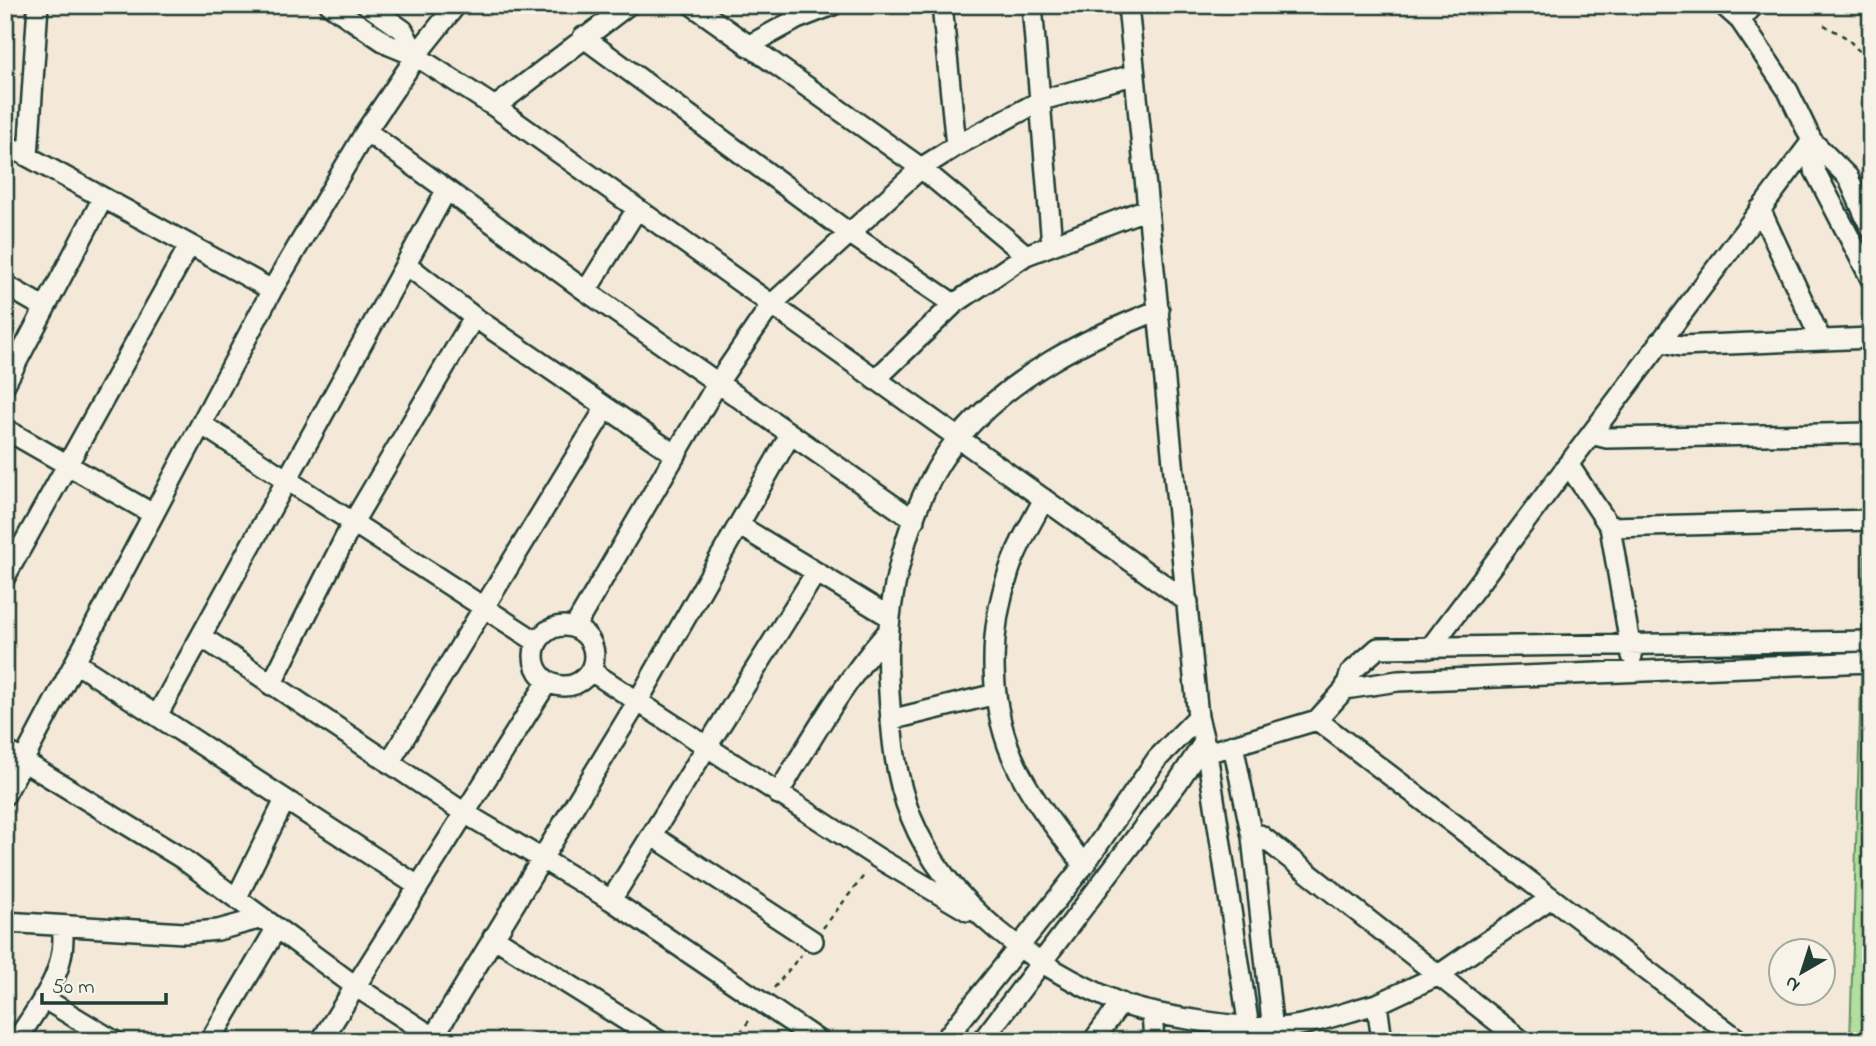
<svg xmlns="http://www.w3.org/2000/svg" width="1876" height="1046" font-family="'Indie Flower',sans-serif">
<rect width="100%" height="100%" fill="#f4e9d8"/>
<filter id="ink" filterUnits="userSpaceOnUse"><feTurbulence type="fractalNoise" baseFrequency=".0143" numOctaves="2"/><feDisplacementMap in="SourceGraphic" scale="14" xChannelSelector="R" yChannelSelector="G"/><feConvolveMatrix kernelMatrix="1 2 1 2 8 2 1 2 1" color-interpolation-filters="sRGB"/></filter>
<g filter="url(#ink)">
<path fill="#b2df9d" stroke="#688e68" stroke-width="2" d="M1871,421V1041H1850L1869,422Z"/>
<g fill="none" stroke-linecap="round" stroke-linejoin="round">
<defs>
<path id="street" d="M330,5L389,45L416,56L495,107L1188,602
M367,5L403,30L416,56
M692,5L921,168L1026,255
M942,5L956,146
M1032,5L1052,245
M1128,5L1198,717L1207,753L1251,1041
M1723,5L1740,20L1754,5
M1740,20L1788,91L1812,141L1848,177L1871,229
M583,37L849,233L954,304
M748,46L797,19L833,5
M495,107L628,5
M366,131L586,291L914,520
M1812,141L1814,169L1871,279
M5,144L272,290
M28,156L38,5
M1760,209L1821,340
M407,265L474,317L676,455
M5,285L45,308
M586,291L637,209
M1159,310C1084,339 1013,375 960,436C909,495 884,601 888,677C891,724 893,773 911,817C947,906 1035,967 1120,1003C1152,1016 1236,1027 1272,1028C1306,1028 1344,1012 1377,1004L1382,1041
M1660,341L1681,346L1871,338
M875,380L954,304L1026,255L1147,209
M5,384L103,198
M201,424L537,642
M5,429L153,514
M1591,434L1607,438L1871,433
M1568,464L1610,527
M1044,499C1032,522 1017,546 1009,571C987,636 988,712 1020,773C1037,806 1062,836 1084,865
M740,526L890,617
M5,577L189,246
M534 656a30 30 0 1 1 60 0a30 30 0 1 1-60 0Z
M574,628L717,384L771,305L921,168L956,146L1042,100L1133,75
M202,637L463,812L611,900L819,1041
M1430,648L1812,141
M1632,656L1610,527L1871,520
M76,663L418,886
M591,671L878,858L968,911
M271,685L352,524L474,317
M1345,689L1398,681L1871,662
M158,714L446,191
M890,720L996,694
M1317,720L1345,689L1351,672L1378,648L1871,641
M1233,745L1252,837L1274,1040
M5,750L183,859L355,986L439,1041
M1207,753L1317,720L1740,1041
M389,763L605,409
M778,794C812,738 843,683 886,634
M5,795L272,290L366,131L424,45L456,5
M653,836L813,941
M1252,837L1260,835L1522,1041
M237,897L285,800
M611,900L815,574
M5,922L184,933L218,930L262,918
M493,937L659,1041
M43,998L114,1041
M1377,1004L1437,976L1551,898
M1152,1012L1154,1041
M16,1041C39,1005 69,970 62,926
M210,1041L276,929
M321,1041L548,681
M431,1041L638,701L790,435
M944,1041L1084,865L1157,759L1198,717
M982,1041L1178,782L1203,744
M1093,1041L1121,1003"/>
</defs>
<use href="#street" stroke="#1f3d34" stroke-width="24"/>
<path stroke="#1f3d34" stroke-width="2.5" stroke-dasharray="5 5" stroke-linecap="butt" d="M1824,25L1847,38L1871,64
M823,928L866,873
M774,988L801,955
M734,1041L751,1018"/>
<use href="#street" stroke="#f7f3e8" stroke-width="19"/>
</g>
</g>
<rect width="1876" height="1046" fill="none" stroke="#f7f3e8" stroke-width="28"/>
<rect x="14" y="14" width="1848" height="1018" fill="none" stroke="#1f3d34" stroke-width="2.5" filter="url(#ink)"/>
<g transform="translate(1802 972) rotate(219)"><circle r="33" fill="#f7f3e8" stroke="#a1aaa0" stroke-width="2"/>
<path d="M0-5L12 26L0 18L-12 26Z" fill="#1f3d34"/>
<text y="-10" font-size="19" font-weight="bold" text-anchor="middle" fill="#1f3d34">N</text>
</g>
<path d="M42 993v10h124v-10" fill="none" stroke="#1f3d34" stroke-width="3.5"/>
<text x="52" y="993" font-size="21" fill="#1f3d34" stroke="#f7f3e8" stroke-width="5" paint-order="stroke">50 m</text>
</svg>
